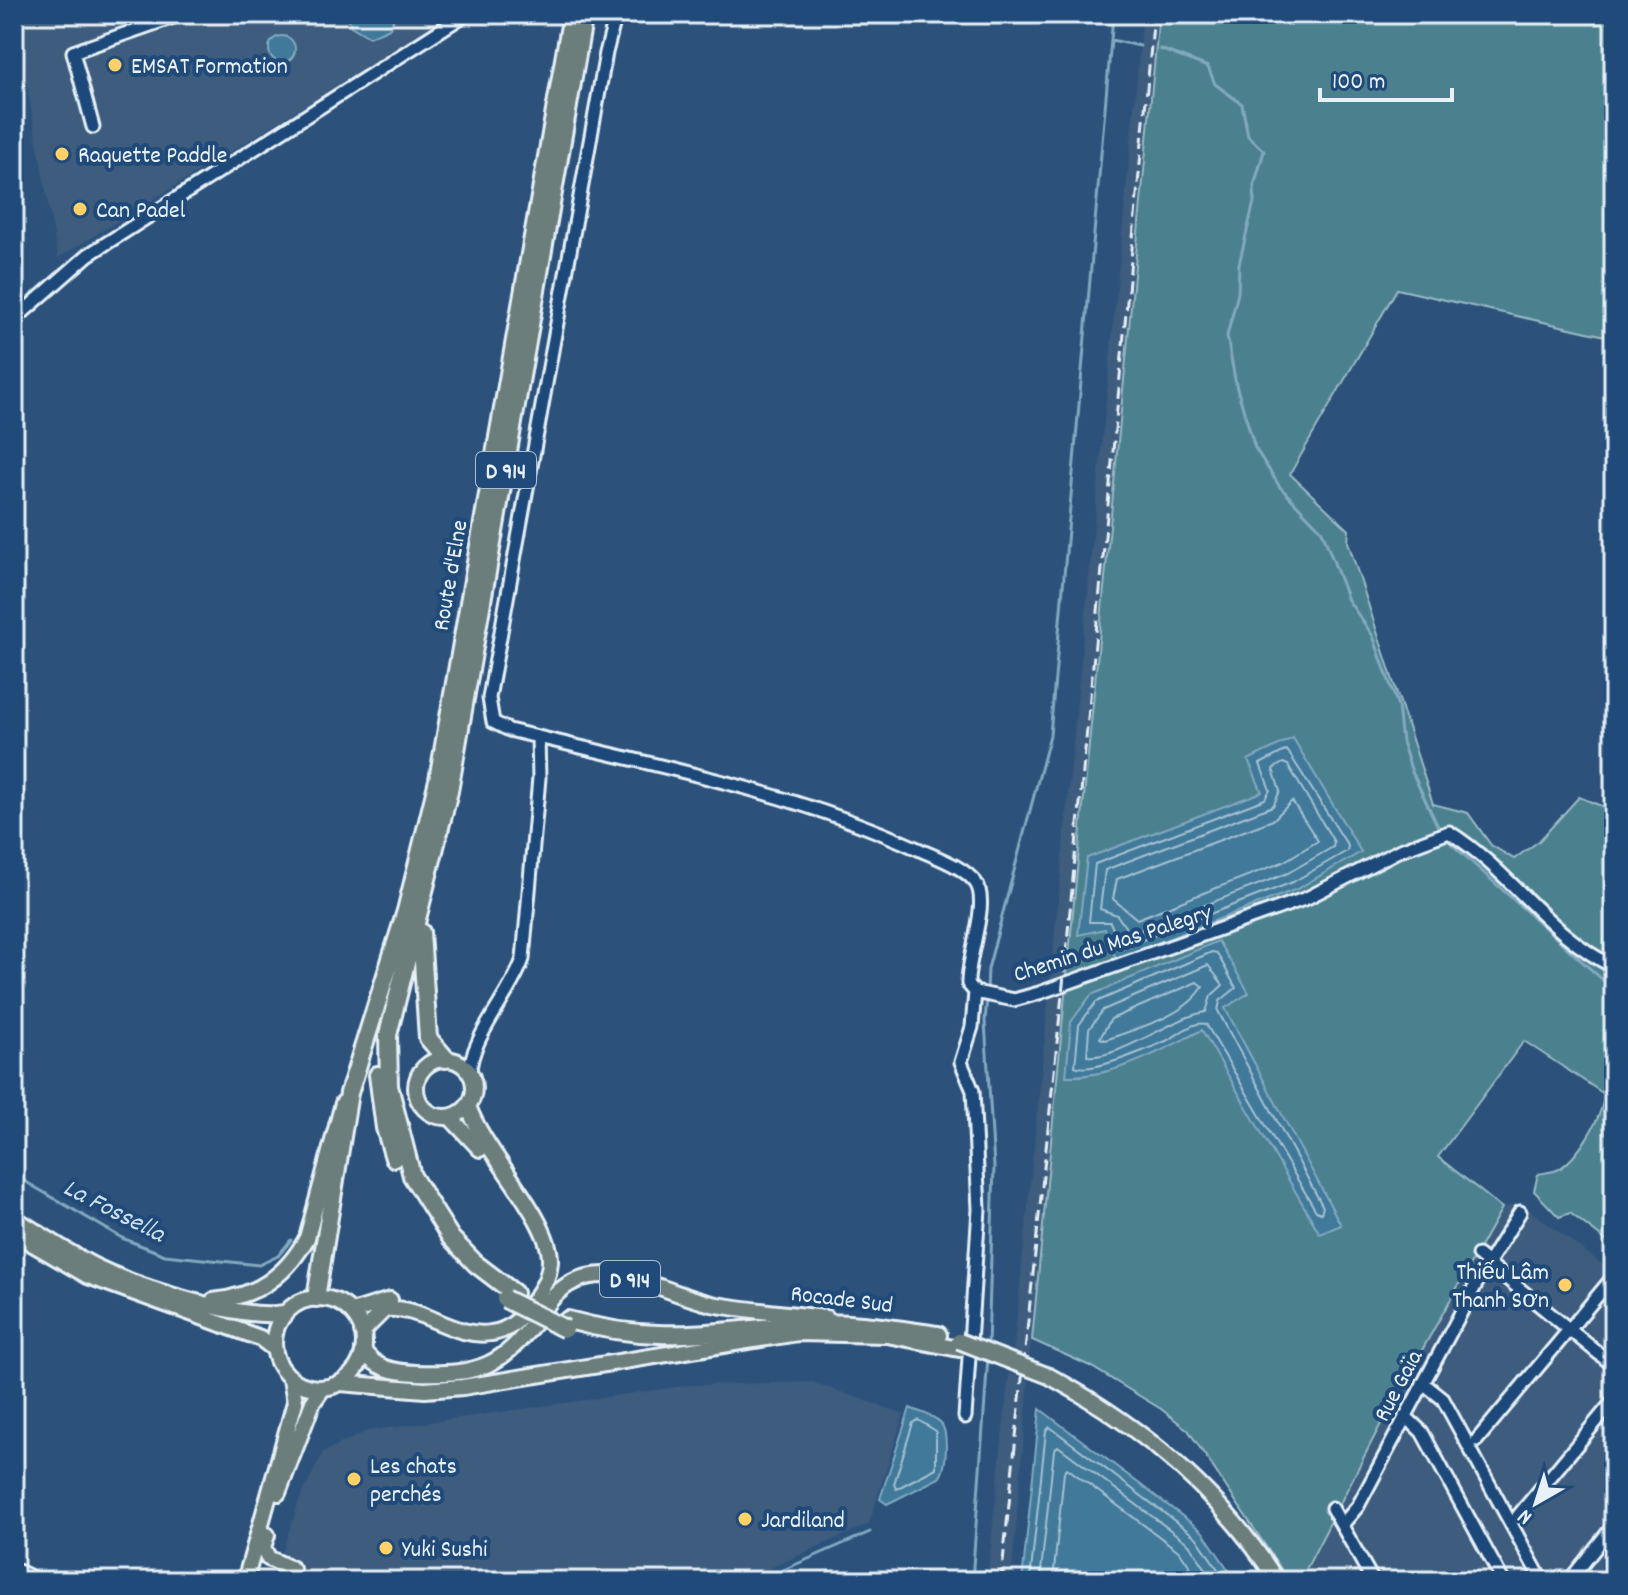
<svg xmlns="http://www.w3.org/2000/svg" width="1628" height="1595" font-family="Dekko,sans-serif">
<rect width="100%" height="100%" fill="#2c527c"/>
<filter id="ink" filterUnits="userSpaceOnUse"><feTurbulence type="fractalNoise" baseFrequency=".0125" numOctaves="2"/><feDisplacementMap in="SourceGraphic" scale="16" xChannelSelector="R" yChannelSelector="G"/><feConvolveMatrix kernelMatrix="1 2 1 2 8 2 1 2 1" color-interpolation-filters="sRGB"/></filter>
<g filter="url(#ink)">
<path fill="#3c5c7e" d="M14,14H440L433,27L58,258Z
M1143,14H1159L1068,978L1050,984Z
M1067,989L1029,1361L1013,1355L1049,995Z
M1520,1203L1614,1273V1581H1300L1385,1416L1502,1208Z
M1009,1373L1029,1381L1011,1581H987Z
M812,1382L904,1414L869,1524L741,1581H273L299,1501L323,1452L367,1431L691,1385Z"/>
<path fill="#4c818f" stroke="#9ab9c4" stroke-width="2" d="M1159,14H1614V338L1397,289L1290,474L1349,530L1348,542L1433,804L1468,813L1491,845L1514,859L1539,841L1579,797L1614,811V1247L1570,1213L1559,1217L1534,1191L1538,1174C1543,1173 1552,1172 1557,1170C1578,1159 1603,1116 1604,1094L1524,1041L1438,1157L1502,1208L1385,1416L1300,1581H1289L1188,1430L1161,1409L1090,1366L1032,1340Z"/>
<path fill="#40799a" stroke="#83a9c0" stroke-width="2" d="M347,14H395V16L390,28L369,37L351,26Z
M269 49a13 13 0 1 1 26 0a13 13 0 1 1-26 0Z
M1293,738L1361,852L1297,889L1116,959L1105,929L1078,935L1087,858L1262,792L1248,760Z
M1218,941L1249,993L1225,1008L1341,1225L1320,1234L1202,1030C1160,1051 1114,1078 1066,1076L1071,1022L1091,995Z
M910,1408C919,1412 933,1415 940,1422C949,1431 947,1468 939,1478L887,1504L880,1499Z
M1040,1409L1202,1531L1236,1581H1022Z"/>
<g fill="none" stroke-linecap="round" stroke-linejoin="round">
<path stroke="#a5c1d2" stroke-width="2" d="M1287,750L1348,846L1347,851L1293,882L1124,947L1120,945L1110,922H1089L1095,864L1265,799L1270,790L1260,764Z
M1283,763L1288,765L1334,842L1333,847L1288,873L1130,934L1117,915L1100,909L1105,870L1273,806L1280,791L1273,769Z
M1292,801L1318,841L1283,862L1137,919L1113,899L1117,879L1273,820Z
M1212,952L1217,953L1236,988L1220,1001L1218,1011L1323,1207L1321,1213L1316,1211L1206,1024C1192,1021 1179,1035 1166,1041C1148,1049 1091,1074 1075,1066L1079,1025L1096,1002Z
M1208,965L1223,985L1211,996L1206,1012C1174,1016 1119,1060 1087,1056L1089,1029L1103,1010Z
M1197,982L1203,987C1184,1017 1138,1028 1105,1040L1100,1038L1111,1019Z
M918,1420L936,1431V1468L896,1489L894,1484L913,1423Z
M1030,1581L1046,1431L1050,1427L1196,1537L1226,1581
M1040,1581L1054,1450L1058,1446L1189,1544L1214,1581
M1053,1581L1064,1472L1067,1468L1180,1552L1200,1581"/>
<path stroke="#83a9c0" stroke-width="3" d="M1113,14L1111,40L1140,46
M1160,49L1208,67L1215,84L1242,104L1248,136L1264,151L1254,186V202L1239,264L1238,293L1227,336L1236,385L1255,448L1280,487L1322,531L1348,600L1373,636L1398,706L1402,742L1412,772L1440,831
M1445,838L1614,990
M987,991L988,969L1050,735L1111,40
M987,998L985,1021L994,1167L988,1346
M14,1175L122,1238L165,1255L259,1265L278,1256L291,1240
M758,1581L870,1532
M972,1581L988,1357"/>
<defs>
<path id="minor" d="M616,14L606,53L489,698L493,722L509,730C647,764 789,790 918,849C937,858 963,866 976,883C990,903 967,957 968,984L975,992L1014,1000L1039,993L1307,898L1398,851L1449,832C1510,870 1549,936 1614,967
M93,127L73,52L182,14
M14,320L88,255L466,14
M470,1073C470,1038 511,995 523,959L539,778L538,737
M1478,1255L1614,1366
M1423,1383L1443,1399L1542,1581
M1405,1416L1422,1432L1503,1581
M965,1417L979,1209L973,1091L961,1062L972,1027L975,992
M1477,1440L1614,1276
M1332,1508L1373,1581
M1518,1516L1614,1400
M1342,1525L1358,1506L1481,1275L1520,1212
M14,1569L40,1581
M1569,1581L1614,1525"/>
<path id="major" d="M416 1088a29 29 0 1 1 58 0a29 29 0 1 1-58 0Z
M450,1117L480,1149
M14,1218C40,1234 66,1252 94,1266C135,1286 241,1321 284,1313
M14,1233L88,1276L260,1338L273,1348
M274 1343a45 45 0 1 1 90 0a45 45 0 1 1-90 0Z
M213,1301C257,1296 285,1277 307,1238L343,1103
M352,1312L390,1300
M362,1332L385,1309C422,1305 454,1339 491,1333C509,1331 519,1320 530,1306C540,1292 549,1280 550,1262C552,1220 484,1153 468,1106
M363,1350C375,1369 394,1372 416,1373C480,1375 502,1367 540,1315C549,1301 559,1288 575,1281C619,1261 673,1297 717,1305C753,1311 790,1314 826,1318
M1049,1376C1142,1426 1220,1491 1277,1581
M340,1383L425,1390L463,1387L798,1333L887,1335L959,1349
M278,1493L313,1402L323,1388
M267,1535L263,1547L268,1558L292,1569
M245,1581L295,1402L291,1379"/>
<path id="highway" d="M421,932L428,1038L446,1059
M378,1075L385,1128L394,1158
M514,1293L476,1264L451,1238L412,1176L389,1086L388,1035L449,791L584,14
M316,1298L349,1093L406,911L438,780L572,14
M568,1320C662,1346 717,1330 810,1324C853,1321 896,1329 938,1335"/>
</defs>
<use href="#minor" stroke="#e8f1f8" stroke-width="17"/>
<use href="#major" stroke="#e8f1f8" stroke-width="20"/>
<use href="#highway" stroke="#e8f1f8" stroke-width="22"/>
<use href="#minor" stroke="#1f4a7a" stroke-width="11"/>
<use href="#major" stroke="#6c7e7c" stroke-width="14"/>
<use href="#highway" stroke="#6c7e7c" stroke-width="16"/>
<path stroke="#e8f1f8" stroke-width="3" stroke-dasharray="12 6" stroke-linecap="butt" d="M1001,1581L1063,985L1154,14"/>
<defs>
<path id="major-bridge" d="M959,1341L1049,1376"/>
<path id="highway-bridge" d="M505,1299L565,1329"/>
</defs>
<use href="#major-bridge" stroke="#e8f1f8" stroke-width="20" stroke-linecap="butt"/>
<use href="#highway-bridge" stroke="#e8f1f8" stroke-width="22" stroke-linecap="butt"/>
<use href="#major-bridge" stroke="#6c7e7c" stroke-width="14"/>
<use href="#highway-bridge" stroke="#6c7e7c" stroke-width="16"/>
</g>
</g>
<g fill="#ffd166" stroke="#1f4a7a" stroke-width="3">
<circle cx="115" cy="65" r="8"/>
<circle cx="62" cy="154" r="8"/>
<circle cx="80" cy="209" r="8"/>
<circle cx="1565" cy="1285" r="8"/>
<circle cx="354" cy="1479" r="8"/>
<circle cx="745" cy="1519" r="8"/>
<circle cx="386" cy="1548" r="8"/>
</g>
<g text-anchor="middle" stroke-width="8" stroke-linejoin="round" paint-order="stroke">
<g fill="#1f4a7a" stroke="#acbfd2" stroke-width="2">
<rect x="476" y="452" width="60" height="36" rx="6"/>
<rect x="600" y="1261" width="60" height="36" rx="6"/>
</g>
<g font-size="22" font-weight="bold" fill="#e8f1f8">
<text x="506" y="478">D 914</text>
<text x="630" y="1287">D 914</text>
</g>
<g font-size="24" fill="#e8f1f8" stroke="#1f4a7a" text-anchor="start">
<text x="131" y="73">EMSAT Formation</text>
<text x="78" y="162">Raquette Paddle</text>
<text x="96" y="217">Can Padel</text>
<text x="1549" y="1279" text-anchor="end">Thiếu Lâm<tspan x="1549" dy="28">Thanh Sơn</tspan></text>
<text x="370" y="1473">Les chats<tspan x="370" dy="28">perchés</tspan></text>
<text x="761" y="1527">Jardiland</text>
<text x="402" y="1556">Yuki Sushi</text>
</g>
<g font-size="24" fill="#e8f1f8" stroke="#1f4a7a">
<text transform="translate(449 575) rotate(-80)" y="8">Route d'Elne</text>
<text transform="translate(1112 942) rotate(-18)" y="8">Chemin du Mas Palegry</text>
<text transform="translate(842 1298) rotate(7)" y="8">Rocade Sud</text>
<text transform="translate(1397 1385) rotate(-62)" y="8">Rue Gaïa</text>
</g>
<g font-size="26" font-style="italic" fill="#cfdfea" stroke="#1f4a7a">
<text transform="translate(115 1209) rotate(27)" y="9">La Fossella</text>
</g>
</g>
<rect width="1628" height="1595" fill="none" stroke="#1f4a7a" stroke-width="48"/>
<rect x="24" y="24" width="1580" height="1547" fill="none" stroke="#e8f1f8" stroke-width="3" filter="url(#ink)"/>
<g transform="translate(1536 1503) rotate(219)" stroke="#1f4a7a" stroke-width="6" paint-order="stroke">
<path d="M0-6L14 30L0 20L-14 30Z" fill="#e8f1f8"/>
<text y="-12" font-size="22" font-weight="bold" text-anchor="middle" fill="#e8f1f8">N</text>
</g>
<path d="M1320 88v12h132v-12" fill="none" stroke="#e8f1f8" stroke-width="4"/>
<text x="1332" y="88" font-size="24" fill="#e8f1f8" stroke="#1f4a7a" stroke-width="6" paint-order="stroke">100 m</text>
</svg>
